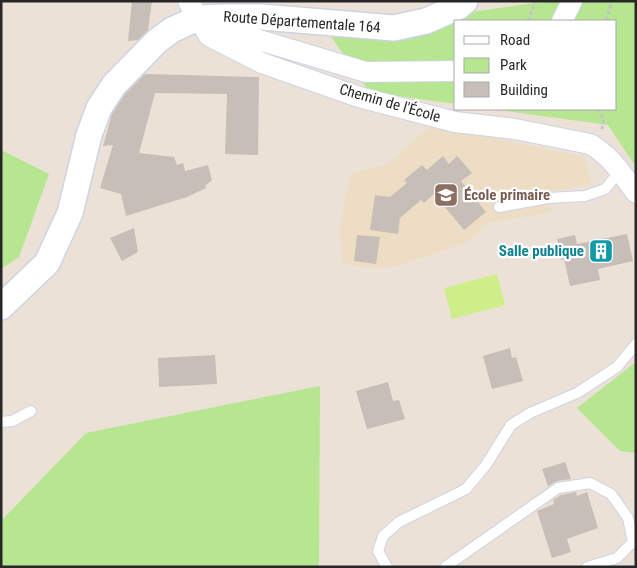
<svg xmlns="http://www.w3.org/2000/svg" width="637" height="568" font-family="'Roboto Condensed',sans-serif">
<rect width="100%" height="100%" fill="#ebe1d7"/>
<path fill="#eeddc5" d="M432,125L585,157L591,184L546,192L552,212L489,223L467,242L395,267L366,268L343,263L339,233L350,174L388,163Z"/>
<path fill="#b6e690" d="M550,1H636V167L608,125L492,109H616V21H456V104L369,92L328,32Z
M1,150L49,174L19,257L1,269Z
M636,362V453L620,451L577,408Z
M320,386L319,567H1V521L86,433Z"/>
<path fill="#ceee8a" d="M497,274L505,305L452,319L444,288Z"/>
<path fill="#c6beb7" d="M132,1H152L148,30L138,40L128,41Z
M145,74L259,77L258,155L225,154L227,94L155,93L139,153L174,157L177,165L183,163L185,171L208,165L212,180L205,186L206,188L187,197L126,216L121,194L100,188L113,145L103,146L112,114L125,94Z
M443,156L449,164L457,156L472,173L461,181L486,212L464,230L434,194L424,203L421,200L400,218L398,234L370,230L375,195L390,197L407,183L404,180L422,165L427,170Z
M134,228L138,252L122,261L110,238Z
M627,234L633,261L598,269L600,280L570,286L564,259L561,260L557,239L575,235L577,244Z
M357,235L380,237L376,264L354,261Z
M510,348L512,358L516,357L523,381L492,389L483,356Z
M215,355L217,384L159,387L158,358Z
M388,382L393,401L399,400L405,419L367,429L356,391Z
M565,462L571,479L557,481L548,486L542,469Z
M576,492L577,496L587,492L598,528L567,539L571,552L552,558L537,511L554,504L553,500L561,495Z"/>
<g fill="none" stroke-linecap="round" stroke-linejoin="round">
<defs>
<path id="service" d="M499,207L548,198L585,196L605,189L620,171
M1,422L12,421L31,411
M387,567L378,551L383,536L399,522L466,489L486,465L511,425L530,413L577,393L617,367L636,344
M445,567L558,488L590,483L611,494L628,518L633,542L617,558L587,567"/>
<path id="minor" d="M188,1L209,36L262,63L359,97L455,122L515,129L590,144C610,155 623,175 636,193
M562,21L572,1
M213,36L249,37L366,72L456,71"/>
<path id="tertiary" d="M1,307L47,263L70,213L89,135L99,108L114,85L157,41L172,30L198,18L225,17H262L394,28L426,21L458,7L465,1"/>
</defs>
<use href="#service" stroke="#cdd3e2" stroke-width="12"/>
<use href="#minor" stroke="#cdd3e2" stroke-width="22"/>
<use href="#tertiary" stroke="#cdd3e2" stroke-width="28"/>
<path stroke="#c3c3c3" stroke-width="3" stroke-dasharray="4 2.5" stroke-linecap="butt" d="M528,21L535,1
M606,21L612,1
M597,109L604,119L602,129"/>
<use href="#service" stroke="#fff" stroke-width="10"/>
<use href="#minor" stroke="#fff" stroke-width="20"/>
<use href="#tertiary" stroke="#fff" stroke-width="25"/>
</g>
<defs>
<symbol id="school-square" viewBox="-11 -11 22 22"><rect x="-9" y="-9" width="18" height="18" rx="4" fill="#8d6e63" stroke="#fff"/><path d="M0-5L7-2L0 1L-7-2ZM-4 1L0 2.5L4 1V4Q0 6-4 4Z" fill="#fff"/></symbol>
<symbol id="building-square" viewBox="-11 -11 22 22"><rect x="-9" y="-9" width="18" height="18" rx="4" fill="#0f9aa8" stroke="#fff"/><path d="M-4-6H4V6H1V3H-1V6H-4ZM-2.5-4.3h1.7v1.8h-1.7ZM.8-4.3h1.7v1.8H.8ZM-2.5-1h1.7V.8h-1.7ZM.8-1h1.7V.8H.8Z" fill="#fff"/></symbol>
</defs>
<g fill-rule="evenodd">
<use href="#school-square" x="432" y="181" width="28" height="28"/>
<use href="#building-square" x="587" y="237" width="28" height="28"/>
</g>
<g text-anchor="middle" stroke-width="4.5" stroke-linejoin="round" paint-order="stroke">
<g font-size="15" fill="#272727" stroke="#fff">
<text transform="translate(302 22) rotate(4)" y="5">Route Départementale 164</text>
<text transform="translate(390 103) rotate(16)" y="5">Chemin de l'École</text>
</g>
<g font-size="15" font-weight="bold" fill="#785e54" stroke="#fff" text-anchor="start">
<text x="464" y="200">École primaire</text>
</g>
<g font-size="15" font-weight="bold" fill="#0d838f" stroke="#fff" text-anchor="end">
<text x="584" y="256">Salle publique</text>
</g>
</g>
<rect width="637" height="568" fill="none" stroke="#272727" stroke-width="5"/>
<rect x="454" y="20" width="162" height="90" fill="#ffffff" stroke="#a9a9a9"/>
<rect x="464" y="36" width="25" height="8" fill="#ffffff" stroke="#a9a9a9"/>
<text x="500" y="45" font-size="15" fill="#272727">Road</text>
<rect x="464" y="58" width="25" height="15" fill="#b6e690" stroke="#a9a9a9"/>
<text x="500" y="70" font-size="15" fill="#272727">Park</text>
<rect x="464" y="82" width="25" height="15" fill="#c6beb7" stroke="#a9a9a9"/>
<text x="500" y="95" font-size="15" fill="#272727">Building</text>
</svg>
